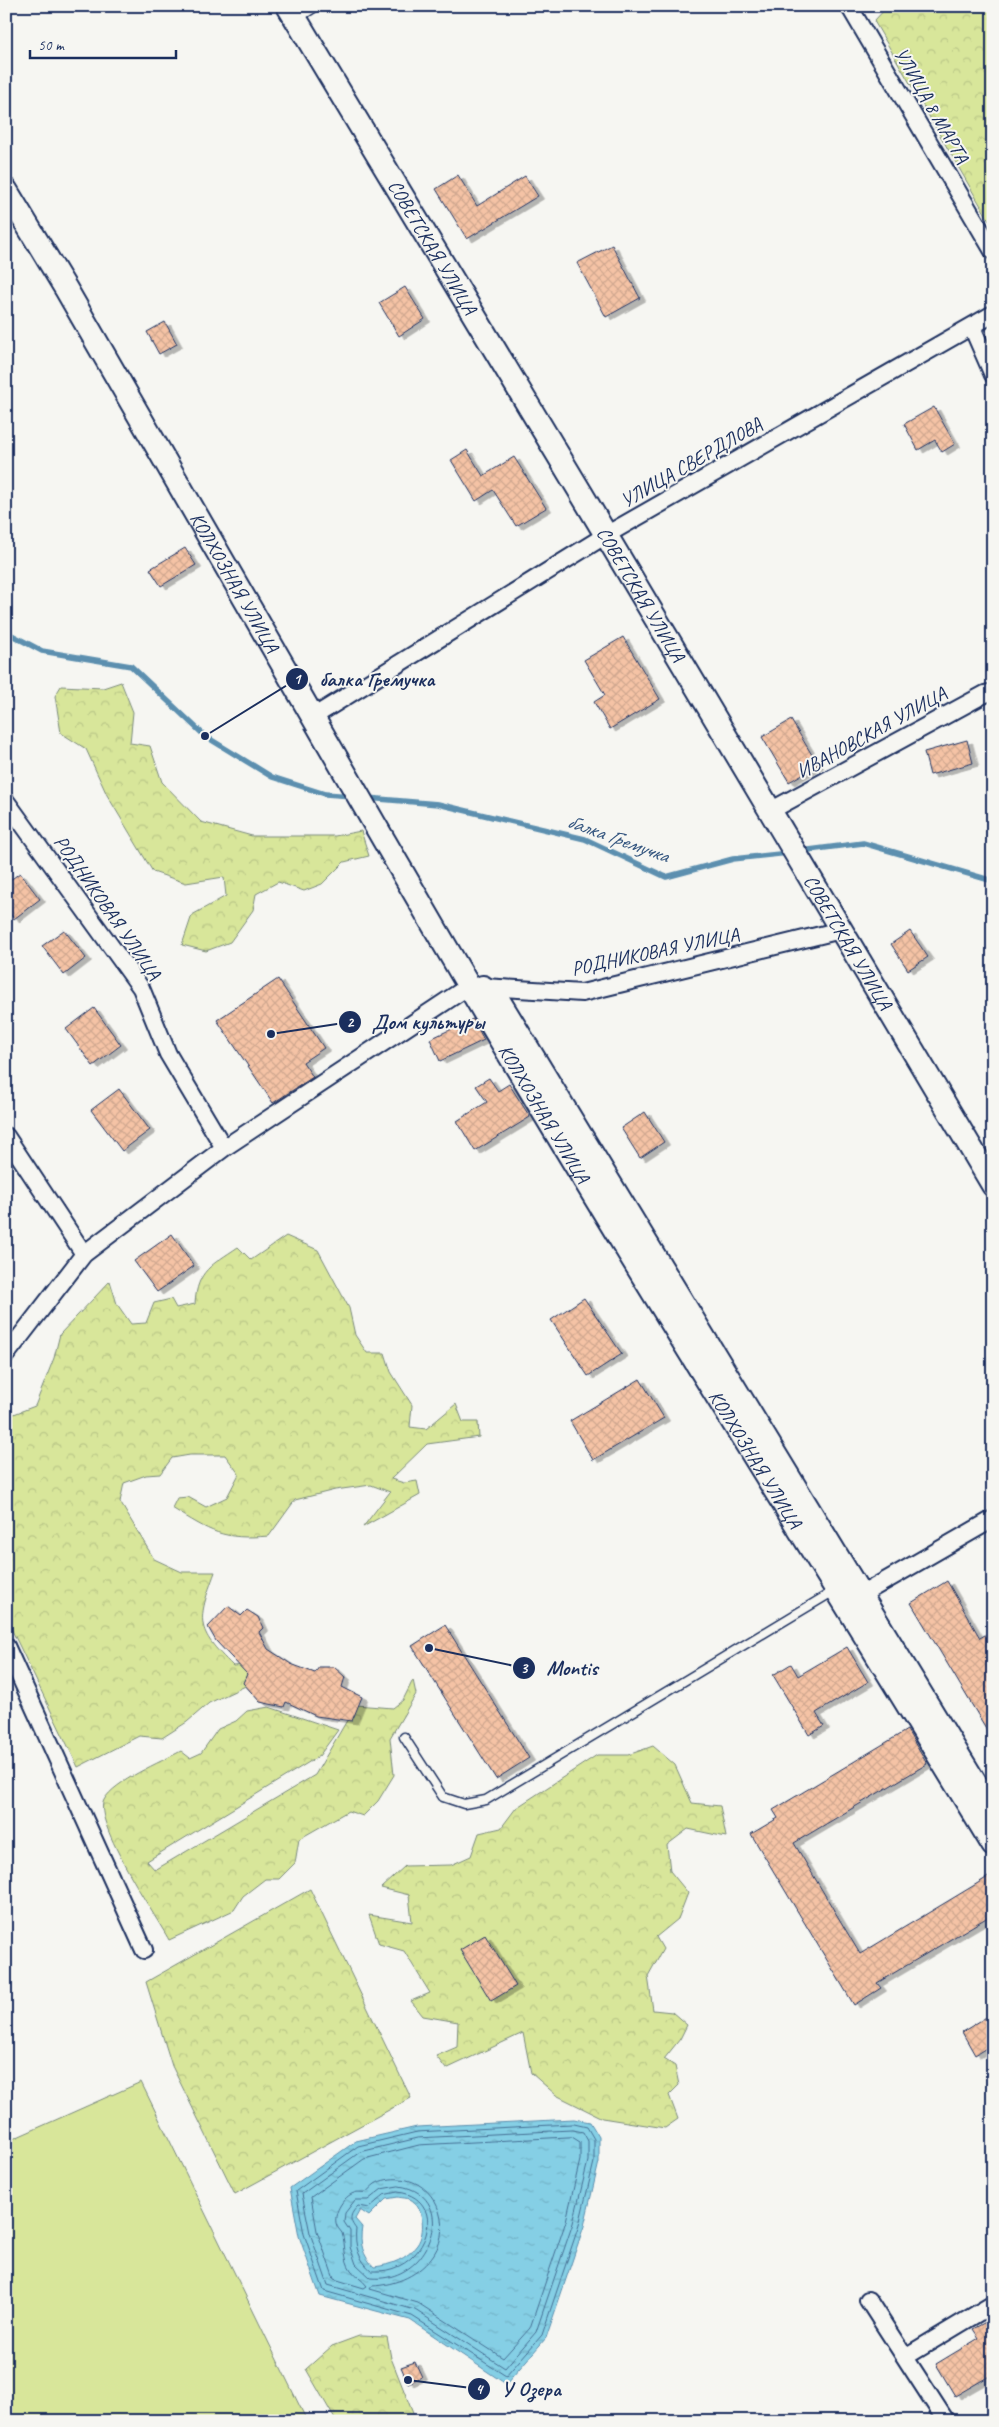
<svg xmlns="http://www.w3.org/2000/svg" width="999" height="2427" font-family="Caveat,sans-serif">
<defs>
<pattern id="forest-crowns" width="20" height="18" patternUnits="userSpaceOnUse" patternTransform="scale(1.25)"><rect width="20" height="18" fill="#d8e69a"/><path d="M2 6a3 3 0 1 1 6 0M12 15a3 3 0 1 1 6 0" fill="none" stroke="#b9c687"/></pattern>
<pattern id="water-ripples" width="26" height="14" patternUnits="userSpaceOnUse" patternTransform="scale(1.25)"><rect width="26" height="14" fill="#85cfe5"/><path d="M2 4q2-2 4 0t4 0M15 11q2-2 4 0t4 0" fill="none" stroke="#72b2c7"/></pattern>
<pattern id="building-cross-hatch" width="8" height="8" patternUnits="userSpaceOnUse" patternTransform="scale(1.25)"><rect width="8" height="8" fill="#f5c3a5"/><path d="M0 0l8 8M0 8l8-8" fill="none" stroke="#d1a890"/></pattern>
<filter id="shadow"><feDropShadow dx="5.5" dy="3" stdDeviation="0" flood-color="#0004"/></filter>
</defs>
<rect width="100%" height="100%" fill="#f6f6f2"/>
<filter id="ink" filterUnits="userSpaceOnUse"><feTurbulence type="fractalNoise" baseFrequency=".02" numOctaves="2"/><feDisplacementMap in="SourceGraphic" scale="10" xChannelSelector="R" yChannelSelector="G"/><feConvolveMatrix kernelMatrix="1 2 1 2 8 2 1 2 1" color-interpolation-filters="sRGB"/></filter>
<g filter="url(#ink)">
<path fill="#d8e69a" stroke="#7a8a7c" d="M141,2082L307,2421H6V2142Z"/>
<path fill="url(#forest-crowns)" stroke="#7a8a7c" d="M888,6H993V227L874,21Z
M121,682L133,712L130,743L150,746L162,782L201,822L252,836H335L361,831L369,856L344,862L322,884L304,891L278,882L256,894L253,910L230,942L206,951L182,945L192,915L226,896L224,877L186,883L153,872L107,795L86,749L61,733L55,696L61,686L103,688Z
M286,1236L318,1250L349,1308L355,1335L367,1353H385L391,1372L412,1405L410,1427L426,1429L456,1404L463,1422H478L479,1437L427,1444L391,1479L404,1483L417,1481L420,1495L363,1527L390,1492L371,1485L335,1490L295,1500L269,1536C222,1540 211,1532 172,1508L177,1498L188,1497L206,1507L227,1497L239,1474L225,1455H190L172,1458L160,1474L146,1475L124,1483L120,1502L154,1559L182,1572H215C197,1621 195,1629 233,1666L248,1665L254,1682L209,1703L187,1722L162,1738L139,1736L78,1767L6,1618V1433L8,1431L6,1417L35,1406L54,1358L60,1334L110,1281L117,1304L131,1324L146,1323L154,1303L171,1299L176,1308L195,1304C197,1270 212,1265 238,1247L251,1260Z
M413,1680L416,1694L390,1738L394,1775L378,1801L363,1816L348,1811L299,1839L295,1863L279,1879H265L243,1896L234,1910L169,1940C156,1916 92,1822 104,1800C114,1781 161,1762 181,1751L190,1758L201,1753L218,1729L236,1721L247,1711L269,1707L338,1730L319,1756L147,1861L155,1870L315,1775L356,1705L393,1708L403,1700Z
M653,1746L675,1765L692,1803L720,1806L726,1837L688,1829L667,1845L670,1871L688,1893L678,1919L656,1937L663,1949L648,1976L653,2010L672,2012L687,2025L680,2039L664,2059L675,2066L679,2085L669,2095L678,2119L665,2128L602,2118L556,2095L531,2073L523,2033L446,2069L436,2056L457,2047L458,2022L423,2016L411,2001L430,1993L404,1951L379,1944L369,1915L412,1922L409,1895L381,1888L405,1866L451,1865L471,1856L479,1833L501,1828L516,1808L597,1755H628Z
M310,1889L411,2098L235,2194L172,2066L146,1982Z
M359,2336L387,2337L391,2358L416,2421H336L306,2369L332,2346Z"/>
<path fill="url(#water-ripples)" stroke="#5b8faf" fill-rule="evenodd" d="M574,2119L590,2122L599,2137V2162L584,2226L546,2338L506,2384L410,2320L320,2296L299,2236L290,2188L356,2141L417,2127ZM398,2197C402,2198 407,2198 410,2199C424,2207 426,2233 417,2245C407,2259 391,2265 374,2267C363,2256 359,2243 362,2227L355,2219L360,2210L369,2216L386,2199Z"/>
<g fill="none" stroke-linecap="round" stroke-linejoin="round">
<path stroke="#456f94" stroke-width="1" d="M574,2124L587,2127L594,2139V2162L579,2225L542,2335L506,2376L412,2316L324,2291L304,2234L296,2191L358,2146L417,2132Z
M573,2130L583,2132L588,2141V2161L573,2223L536,2332L505,2368L415,2310L328,2285L310,2233L302,2194L360,2152L418,2138Z
M572,2137L580,2142V2160L566,2221L530,2328L503,2358L418,2303L370,2289L372,2286C396,2285 420,2275 434,2254C453,2225 435,2181 400,2179C392,2178 381,2180 375,2184C372,2186 368,2191 366,2192C362,2193 358,2191 354,2193C344,2196 334,2212 336,2223C337,2228 340,2230 342,2233C346,2245 343,2259 351,2270C355,2276 363,2280 367,2286L364,2288L334,2279L317,2231L311,2197L364,2159L419,2145Z
M399,2186C461,2194 432,2284 371,2278L356,2264L350,2247V2231L344,2222L345,2213L355,2200H368L382,2189Z
M398,2192C451,2198 428,2275 372,2271C359,2261 354,2245 356,2229C349,2220 349,2215 358,2206L369,2208L384,2195Z"/>
<path stroke="#5b8faf" stroke-width="5.5" d="M6,632L42,651L131,666L205,736L272,777L325,794L352,796
M367,798L438,804L585,839L666,877L733,859L789,853
M801,851L863,843L993,881"/>
</g>
<path fill="url(#building-cross-hatch)" stroke="#1b2f5e" filter="url(#shadow)" d="M458,175L477,206L525,176L538,196L467,239L436,189Z
M612,245L640,298L606,317L577,263Z
M405,287L425,319L399,336L379,303Z
M165,322L177,344L159,354L147,332Z
M934,407L955,444L942,452L935,440L918,450L904,424Z
M467,450L483,476L514,457L546,508L516,526L493,490L476,501L451,460Z
M185,548L196,565L161,586L150,569Z
M623,637L660,699L610,729L594,702L605,695L584,660Z
M791,720L818,765L789,782L762,737Z
M967,740L973,763L930,775L924,752Z
M20,873L40,899L14,919L6,908V883Z
M64,930L86,958L64,975L42,946Z
M910,931L928,957L908,970L891,944Z
M278,979L324,1048L303,1062L313,1077L273,1103L217,1020Z
M94,1008L121,1045L93,1066L66,1029Z
M473,1019L484,1040L440,1061L430,1039Z
M489,1078L498,1091L509,1084L530,1117L475,1151L457,1121L487,1102L476,1086Z
M119,1089L150,1130L122,1151L91,1110Z
M645,1112L664,1142L640,1158L621,1128Z
M172,1234L194,1266L157,1292L134,1261Z
M584,1298L622,1354L588,1376L551,1320Z
M640,1379L664,1418L593,1460L570,1421Z
M947,1581L980,1638L993,1630V1740L911,1603Z
M228,1606L241,1616L247,1610L258,1617L263,1628L259,1632L268,1649L291,1664L315,1673L319,1667H334L345,1677L342,1687L362,1697L352,1721L316,1716L286,1702L284,1707L260,1702L243,1683L247,1674L216,1641L208,1627Z
M445,1625L529,1758L496,1779L412,1646Z
M847,1647L868,1682L816,1713L824,1726L809,1735L773,1675L791,1664L798,1676Z
M907,1730L927,1764L794,1843L860,1954L993,1874V1914L877,1983L881,1988L854,2005L751,1834L778,1818L773,1810Z
M485,1935L516,1986L491,2001L460,1950Z
M993,2013V2044L975,2055L962,2032Z
M993,2318V2374L955,2396L936,2364L979,2338L973,2329Z
M415,2362L422,2377L408,2383L401,2367Z"/>
<g fill="none" stroke-linecap="round" stroke-linejoin="round">
<defs>
<path id="lane" d="M298,18L317,6
M404,1737L443,1797L464,1804L486,1800L834,1591"/>
<path id="street" d="M849,6L993,251
M972,327L993,375
M313,717L606,535L993,314
M6,801L141,988L168,1054L224,1148
M770,811L985,694L993,692
M6,1136L84,1254
M6,1355L84,1254L224,1148L469,986L582,993L841,930
M852,1600L993,1519
M6,1646L144,1950
M868,2300L946,2421
M905,2357L993,2304"/>
<g id="secondary">
<path id="s1" d="M288,6L581,493L993,1185"/>
<path id="s2" d="M6,190L66,289C201,523 335,757 471,990C640,1278 820,1559 993,1845"/>
<path d="M483,987L499,1001L993,1812"/>
</g>
</defs>
<use href="#lane" stroke="#1b2f5e" stroke-width="11"/>
<use href="#street" stroke="#1b2f5e" stroke-width="20"/>
<use href="#secondary" stroke="#1b2f5e" stroke-width="26"/>
<use href="#lane" stroke="#f6f6f2" stroke-width="8"/>
<use href="#street" stroke="#f6f6f2" stroke-width="16"/>
<use href="#secondary" stroke="#f6f6f2" stroke-width="22"/>
</g>
</g>
<g text-anchor="middle" stroke-width="4" stroke-linejoin="round" paint-order="stroke">
<g font-size="20" fill="#1b2f5e" stroke="#f6f6f2">
<text transform="translate(932 105) rotate(60)" y="7">УЛИЦА 8 МАРТА</text>
<text dy="7" stroke="none"><textPath href="#s1" startOffset="281">СОВЕТСКАЯ УЛИЦА</textPath></text>
<text transform="translate(691 462) rotate(-30)" y="7">УЛИЦА СВЕРДЛОВА</text>
<text dy="7" stroke="none"><textPath href="#s2" startOffset="454">КОЛХОЗНАЯ УЛИЦА</textPath></text>
<text dy="7" stroke="none"><textPath href="#s1" startOffset="686">СОВЕТСКАЯ УЛИЦА</textPath></text>
<text transform="translate(871 732) rotate(-29)" y="7">ИВАНОВСКАЯ УЛИЦА</text>
<text transform="translate(108 907) rotate(55)" y="7">РОДНИКОВАЯ УЛИЦА</text>
<text dy="7" stroke="none"><textPath href="#s1" startOffset="1091">СОВЕТСКАЯ УЛИЦА</textPath></text>
<text transform="translate(655 951) rotate(-12)" y="7">РОДНИКОВАЯ УЛИЦА</text>
<text dy="7" stroke="none"><textPath href="#s2" startOffset="1069">КОЛХОЗНАЯ УЛИЦА</textPath></text>
<text dy="7" stroke="none"><textPath href="#s2" startOffset="1474">КОЛХОЗНАЯ УЛИЦА</textPath></text>
</g>
<g font-size="21" font-style="italic" fill="#365780" stroke="#f6f6f2">
<text transform="translate(618 838) rotate(20)" y="7">балка Гремучка</text>
</g>
</g>
<path fill="none" stroke="#1b2f5e" stroke-width="2" d="M205 736L297 679M271 1034L350 1022M429 1648L524 1668M408 2380L479 2389"/>
<g fill="#1b2f5e" stroke="#f6f6f2" stroke-width="2">
<circle cx="205" cy="736" r="5"/>
<circle cx="271" cy="1034" r="5"/>
<circle cx="429" cy="1648" r="5"/>
<circle cx="408" cy="2380" r="5"/>
<circle cx="297" cy="679" r="12"/>
<circle cx="350" cy="1022" r="12"/>
<circle cx="524" cy="1668" r="12"/>
<circle cx="479" cy="2389" r="12"/>
</g>
<g font-size="15" text-anchor="middle" font-weight="bold" fill="#fff">
<text x="297" y="684">1</text>
<text x="350" y="1027">2</text>
<text x="524" y="1673">3</text>
<text x="479" y="2394">4</text>
</g>
<g font-size="21" text-anchor="middle" font-weight="bold" fill="#1b2f5e" stroke="#f6f6f2" stroke-width="4" stroke-linejoin="round" paint-order="stroke">
<text x="377" y="686">балка Гремучка</text>
<text x="428" y="1029">Дом культуры</text>
<text x="572" y="1675">Montis</text>
<text x="531" y="2396">У Озера</text>
</g>
<rect width="999" height="2427" fill="none" stroke="#f6f6f2" stroke-width="25"/>
<rect x="12" y="12" width="974" height="2402" fill="none" stroke="#1b2f5e" stroke-width="2" filter="url(#ink)"/>
<path d="M30 50v8h146v-8" fill="none" stroke="#1b2f5e" stroke-width="2.5"/>
<text x="38" y="50" font-size="15" fill="#1b2f5e" stroke="#f6f6f2" stroke-width="4" paint-order="stroke">50 m</text>
</svg>
